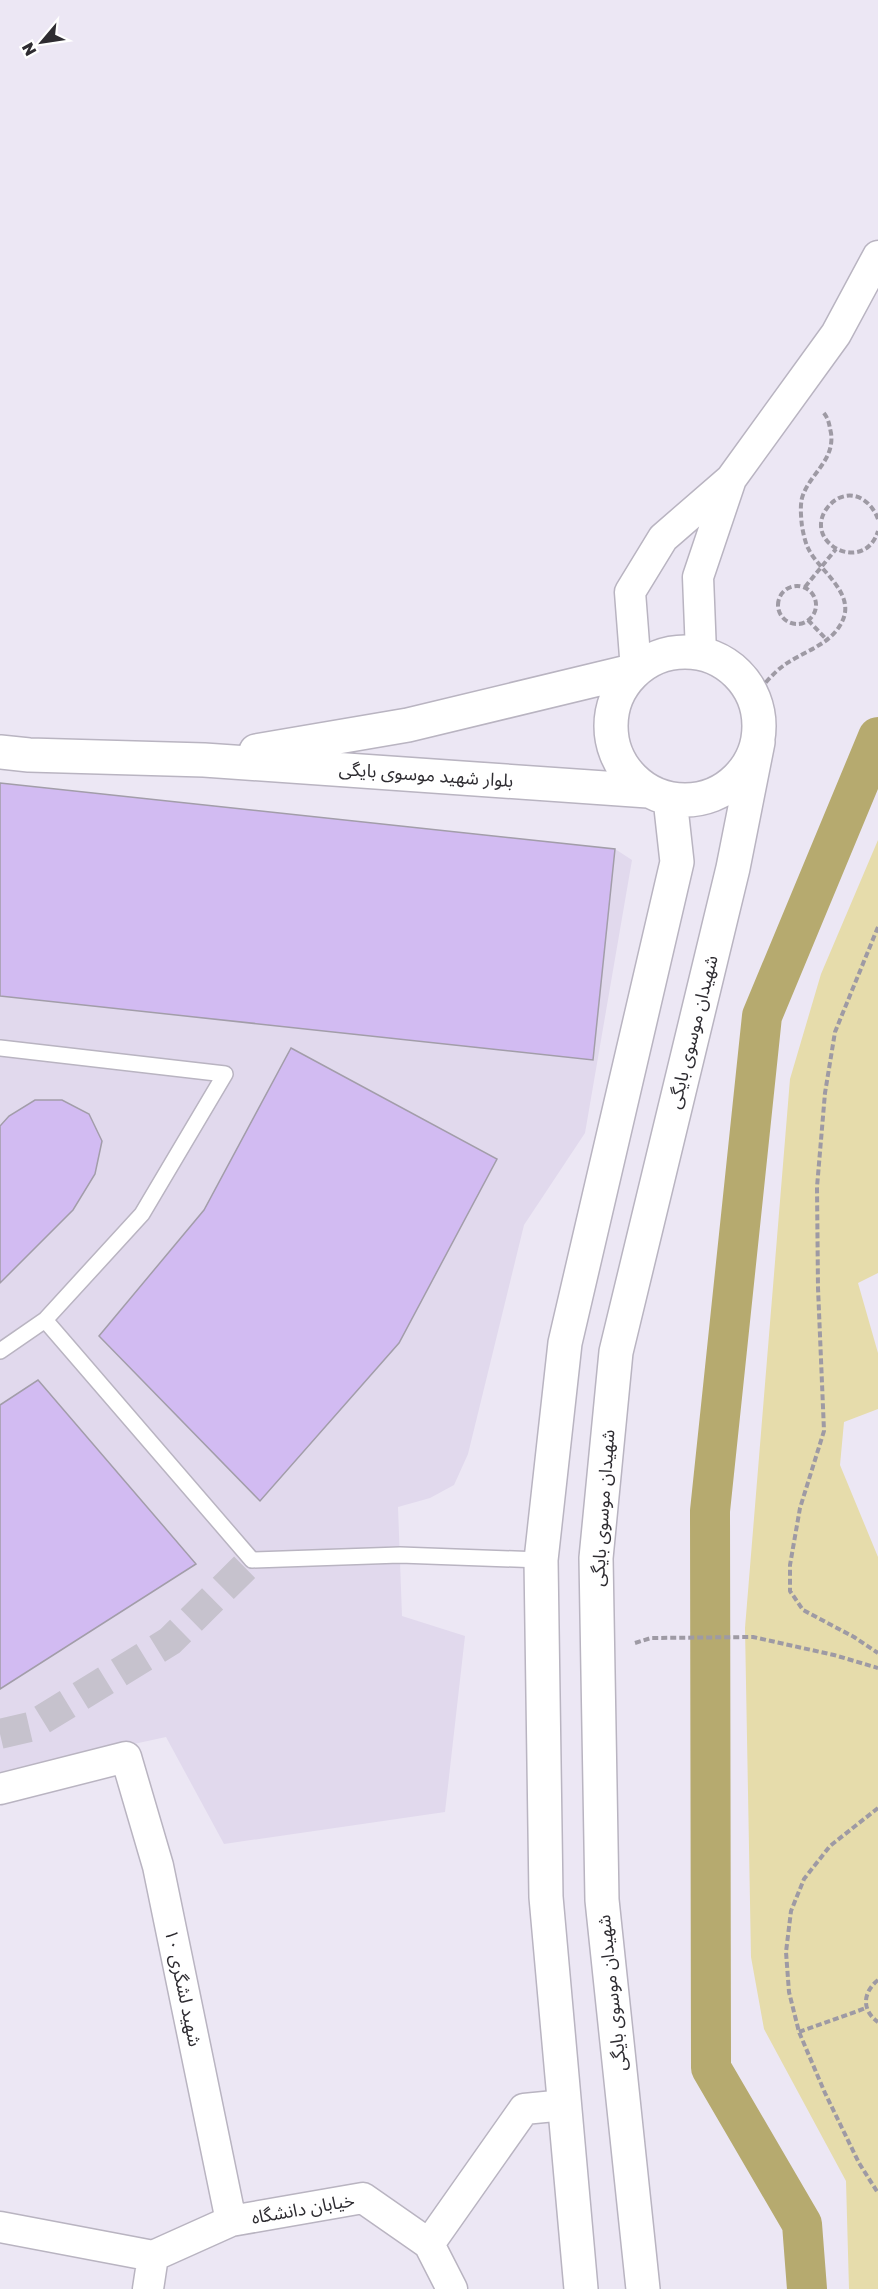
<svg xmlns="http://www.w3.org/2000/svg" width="878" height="2289" font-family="'Golos Text','Noto Sans Arabic',sans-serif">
<rect width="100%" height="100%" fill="#ece7f4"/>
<path fill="#e1d9ed" d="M0,783L615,849L632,860L585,1133L524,1225L468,1454L454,1485L430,1498L398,1507L402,1616L465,1636L445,1812L224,1844L166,1737L0,1773Z"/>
<path fill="#e6dcab" d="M878,840V1273L858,1283L878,1353V1409L844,1422L840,1465L878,1557V2289H849L846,2181L764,2029L751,1957L745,1628L790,1079L821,974Z"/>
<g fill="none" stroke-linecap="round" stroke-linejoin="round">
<path stroke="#b6aa6f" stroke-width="40" d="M807,2289L802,2224L711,2068L710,1511L762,1016L878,737"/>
</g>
<path fill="#d2bbf2" stroke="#a29da9" stroke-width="1.5" d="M0,783L615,849L593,1060L0,996Z
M291,1048L497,1159L399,1343L260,1501L99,1336L204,1210Z
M35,1100H62L89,1114L102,1141L95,1174L73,1210L0,1283V1126L9,1116Z
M38,1380L196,1564L0,1689V1405Z"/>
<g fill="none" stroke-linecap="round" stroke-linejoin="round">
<path stroke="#c6c2cd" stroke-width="30" stroke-dasharray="30 15" stroke-linecap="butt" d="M0,1734L30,1727L170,1641L252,1560"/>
<defs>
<path id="service" d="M0,1048L225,1074L142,1214L45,1320L0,1351
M45,1320L252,1560L400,1555L541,1560"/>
<path id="minor" d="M701,653L698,577L731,479
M636,670L630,592L663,538L731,479L836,334L878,256
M0,1789L126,1757L158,1866L231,2221
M0,2227L153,2256
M429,2244L524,2109L565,2105
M148,2289L153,2256L231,2221L363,2198L429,2244L452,2289"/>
<path id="tertiary" d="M611 726a74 74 0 1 1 148 0a74 74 0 1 1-148 0Z
M256,751L408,725L636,670
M0,752L29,755L204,760L648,791
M581,2289L546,1897L541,1560L565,1343L677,862L670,799
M643,2289L602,1900L596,1558L616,1352L733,868L758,742"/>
</defs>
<use href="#service" stroke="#b9b4c1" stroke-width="18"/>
<use href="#minor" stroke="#b9b4c1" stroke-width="33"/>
<use href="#tertiary" stroke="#b9b4c1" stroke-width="36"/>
<path stroke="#9e9aa4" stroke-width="4" stroke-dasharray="6 3" stroke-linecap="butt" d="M878,519C872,503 857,490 839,498C833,501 829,505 825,511C805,545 865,574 878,531
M778 605a19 19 0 1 1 38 0a19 19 0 1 1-38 0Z
M805,587L836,549
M808,620L827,640
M754,696C763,686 772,674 783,666C800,653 827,646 839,627C861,595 819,572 808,548C805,542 803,532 802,526C801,518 800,506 802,498C809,474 835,461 831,433C829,424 829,419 823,412
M878,927L835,1032L825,1093L817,1187L818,1288L824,1431L800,1508L790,1565V1591L803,1610L854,1637L878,1653
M635,1643L651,1638L753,1637L834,1655L878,1668
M878,1808L830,1846L804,1879L791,1911L786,1952L789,1992L799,2032L825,2093L859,2163L878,2193
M878,1980C863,1992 861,2010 878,2022
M799,2032L866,2008"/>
<use href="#service" stroke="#fff" stroke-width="15"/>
<use href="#minor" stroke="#fff" stroke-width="30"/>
<use href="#tertiary" stroke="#fff" stroke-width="33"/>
</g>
<g text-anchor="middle" stroke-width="4.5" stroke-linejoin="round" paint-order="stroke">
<g font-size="18" fill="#2e2c31" stroke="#fff">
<text transform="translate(426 775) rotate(4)" y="6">بلوار شهید موسوی بایگی</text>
<text transform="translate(693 1032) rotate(-76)" y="6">شهیدان موسوی بایگی</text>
<text transform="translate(603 1508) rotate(-86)" y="6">شهیدان موسوی بایگی</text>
<text transform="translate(183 1988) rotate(78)" y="6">شهید لشگری ۱۰</text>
<text transform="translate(612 1993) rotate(-96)" y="6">شهیدان موسوی بایگی</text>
<text transform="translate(303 2209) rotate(-10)" y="6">خیابان دانشگاه</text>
</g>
</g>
<g transform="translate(42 42) rotate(241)" stroke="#ffffff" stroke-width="4.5" paint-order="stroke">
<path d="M0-4.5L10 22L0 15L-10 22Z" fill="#2e2c31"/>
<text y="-9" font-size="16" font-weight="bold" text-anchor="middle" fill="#2e2c31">N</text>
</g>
</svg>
